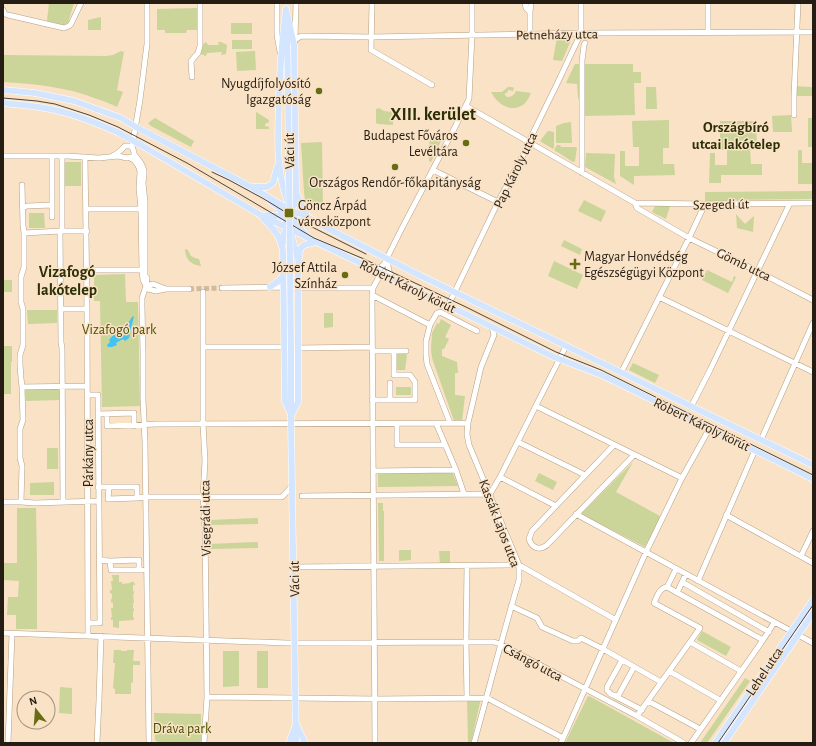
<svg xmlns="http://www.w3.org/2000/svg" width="816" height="746" font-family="'Alegreya Sans',sans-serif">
<rect width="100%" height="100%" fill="#f9e2c6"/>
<path fill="#cbd499" d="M49,3H74L68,23L63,25L47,21Z
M197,8L198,30H187L186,33H165V30H157V9Z
M101,17V30H88V20Z
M231,23H252V34H231Z
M557,37H570L571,40L562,61L553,60Z
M232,40H252V49H232Z
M206,42L208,45H219L218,42H221L227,45L226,54L221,55L222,52L207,53L206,56L201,54C200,49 201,45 206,42Z
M121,51L124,52L117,90L123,92L117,107C111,104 104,101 97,99C68,87 35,84 3,82V55L106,56L113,55Z
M255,51L256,70L237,71L236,52Z
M575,64H633V72H641V83H634L635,115L583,116L578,97L577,84L566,83Z
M794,86L811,87L813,89V96H794Z
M508,87H512L514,88L513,91L508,90L507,93H505V95L507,97C512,97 514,95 516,91L531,93C530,96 528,99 526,102C524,105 519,107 515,108C504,109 496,101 491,92H502Z
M646,87H656L657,109H646Z
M379,108L384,111L393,112V125L378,124L376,123V109Z
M256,112L269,120V122L265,124V126L269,127V129H256Z
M791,115L792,132H773L772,116Z
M155,118L194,141L191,147L151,126L148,123Z
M808,118H813V147H808Z
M669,120V148H663V164H674L675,175L634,176V185L620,176V151H625V166H639V147H633L632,121Z
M720,121H756L757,147L750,148L751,164H762V175H721V183H709L710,153H715V165H727V150H720Z
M571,122L572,143H556V126L564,123Z
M548,131L554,132V147L553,149L543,143L540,141L547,132Z
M439,139H442L431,162L429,161V157H432V145H429L430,140Z
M322,142L323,211L305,200L304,192L301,143Z
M557,145H560L561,147H576L577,148L575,161L573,162L554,150Z
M798,150H802V163H813L812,184H798Z
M586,153L615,154L614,177L616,184L585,167Z
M63,162H81V186H63Z
M813,191V199L727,200V204H705V192Z
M584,200L606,211L601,222L578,211Z
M655,206H670L666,219L652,212Z
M29,213H44L45,228H29Z
M736,214L745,224L754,216L753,232L737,228Z
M564,240L582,249L580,255L561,246Z
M185,249L188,250L191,256L195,258L199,259L201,266C191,265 185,259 185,249Z
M554,261L583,275L577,289L548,276Z
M707,270L732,282L734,276L736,277L728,293L702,280Z
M125,274L126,302H138L140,406L102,407L100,301H94V275Z
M3,280H12V292H3Z
M27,310H57V323L28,324Z
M324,313H333V327L324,328Z
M441,319L451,325L445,337L449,339L444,349H442V356L457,362L458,373H455V395L465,396L462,421L454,420L453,418L432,358L431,350L432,333L437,323L439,324Z
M3,346H12V362H11V394H3Z
M396,354H406L407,355L405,370H396Z
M633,363L659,375L655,383L629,370Z
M59,387L60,400L26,401L25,388Z
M396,387H411V395H396Z
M47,448H58V469H47Z
M633,462L616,492L660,516L659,519L660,520L650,540L649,539L645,547L581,514Z
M452,471L458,486L378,487V472Z
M539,473L557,482L553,490L535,481Z
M54,482V495H30V483Z
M378,503H383V511H384V561H379Z
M17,508H36L37,562V629H16V615H7L8,597H18L19,581L3,580V563H17Z
M258,518V524L210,525V520Z
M258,542V548L210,549L209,544Z
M399,550H411V560L399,561Z
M439,551H450V563L440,564Z
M112,575H119V582H122V584L130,583V582H134L135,585H133V591H134V594H133L134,603H133V608L134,609V611H133V617L134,618V620L119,621V628L113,627V620H111V617H112L111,608H113V603L111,602V599H112V594L110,593V590H112L111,581H113Z
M702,631L731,647L726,656L697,640Z
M114,650H121V651H127V650H134L133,661H140V665H133V682L131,683V694H115V689L113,688L115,663H113Z
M223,651H239V686L223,687Z
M257,651H268V688H257Z
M745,678L750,681L707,743H700Z
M60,687L72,688V714L59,713Z
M588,696L591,697L674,743H565Z
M467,698H481L471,743H468Z
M154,713L201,714V741L199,743L158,742L155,740Z"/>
<path fill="#44c2f0" d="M134,316L129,338L125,341L123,339L116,343L117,345L112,347H108L107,345L110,342L109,340L115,333V331L125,328L132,317Z"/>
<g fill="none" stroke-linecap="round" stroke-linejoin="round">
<path stroke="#cfbba2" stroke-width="5" stroke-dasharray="5 2.5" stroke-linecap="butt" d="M189,289L222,288"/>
<defs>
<path id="minor" d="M147,3V44L140,100L132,147L134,152V154L141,163L144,170V175L143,183L145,202V275L147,278L146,286L142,298V306L143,352V399L145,442L149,743
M277,3V35L280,52
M372,3L371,50L432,85
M525,3L526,8L530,12
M3,10L5,14L8,15L64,28L69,26L71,24L81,3
M708,33V3
M530,34V12L531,3
M295,40L296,3
M294,44L295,40L301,36L371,37L584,33L813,32
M192,77L191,61L198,53L200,46V3
M466,106L635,203L705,204L813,203
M794,115V96L798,3
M3,156H67L99,158L118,156L127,158L131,157
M52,156V217
M62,156V228L60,234L61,342L62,348L63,502
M112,156C118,154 121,150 125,146H129L132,147
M85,157L87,309L88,636
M130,158L134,160L137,164L139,168L140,172L139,188L141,209L142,270L143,280L148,289L156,291L166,289H189
M433,170L498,202
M582,173V61L584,45L585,43
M635,203L637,208L689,238L757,271L813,300
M22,208L27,206L52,205
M86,209H141
M24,233L61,231H87
M387,260L389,271L392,278
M87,270H142
M375,270L381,267L384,264L401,230L453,131L469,99L472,35V3
M146,286L153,284L166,289
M222,288L283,287L302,288H373
M203,292V424L205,461L203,497L205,528L207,697L204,743
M372,295L430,325
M659,297L813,372
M448,306L498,202L530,142L532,135L557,84L581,33V3
M62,309H87
M204,347H284
M298,348L372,347
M372,351H406
M621,373L689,238L705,204
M22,387L87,386
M87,395H98L100,623H88
M372,400H415V382L410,375H394V351
M390,400V383
M536,406L682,478
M691,407L710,370L790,203
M99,414L134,413V426
M107,414V426L157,424L468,423
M397,423V445H445
M436,423L456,470L464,494
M450,423L427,364L426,355V341L430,325L437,313L440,312L477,331
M761,440L813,323
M518,442L585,475
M614,445L532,531L529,539C532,548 539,551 547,545L634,455
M373,471L456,470
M500,477L556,506
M98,487H137V498
M109,487L108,499L137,498L146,497H281L283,496L292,486
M302,496L490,494L500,477L566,346
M3,502H21L35,503L99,501
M21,502L22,466L20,458V429L23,420L22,387L21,378L20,364V355L23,345V309L21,302V277L24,267V232L23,226L22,185
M576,514L813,643
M726,515L813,563
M801,556L813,531
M99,560L110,561L139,560V570
M110,561L111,570H142
M467,566L466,642L467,698
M293,567L519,565L616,620
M686,574L682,582L769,632
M698,581L755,450
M667,587L676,569
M677,593L682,582
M511,606L537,618L542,627L573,641H578L581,638L603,649L661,682
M3,633L287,643L466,642H494L500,644L637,716L684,743
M690,642L741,671
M622,660L607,687V690C609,693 613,696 618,696L634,667
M669,671L720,700
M615,696L642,710
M207,697L375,699L487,698L563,738
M648,701L700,729
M637,716L700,628L654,603C657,597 659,588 667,587L763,640
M8,743L12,634
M97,743L99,700L101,636
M375,743L372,295L373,288L381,273
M474,743C489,689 503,634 519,580V565L469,445L467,434L468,423L481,367L494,335L492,327
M561,743L646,552L682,478L708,431V427
M691,743L763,640L774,623"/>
<path id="major" d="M286,9C282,39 280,69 279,100C278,138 275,172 290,208C294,218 299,228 307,236
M287,31L288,89
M3,90L35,93L74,101L121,118
M3,103C21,105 38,106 55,110C77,115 97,123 117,132
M136,127L251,187L290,210L308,217
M141,145L259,214L329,248L375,270L554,357L604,376L813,479
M253,187H267L273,183L277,167
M296,193L308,217L321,225L421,276L813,465
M271,202C276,205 280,209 282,214C289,223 295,246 297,258
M267,215C278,218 291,214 295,203C296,200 296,196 296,193L294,45L287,14
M263,218C275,231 279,233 283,251L285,402L291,414
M283,243C283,241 283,239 283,236C285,230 294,222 301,221C305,220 310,222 314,223
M270,287L277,282L283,276
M291,351V424L296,743
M292,414L298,402V267L300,249L304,245L316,242
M297,726L305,743
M289,743L295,727
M715,743L813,600
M724,743L813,613"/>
</defs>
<use href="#minor" stroke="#b6a186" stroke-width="6"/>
<use href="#major" stroke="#fff" stroke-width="7"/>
<use href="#minor" stroke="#fff" stroke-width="5"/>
<use href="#major" stroke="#d3e5ff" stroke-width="6"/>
<path stroke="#4f4437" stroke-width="1" d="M3,98L37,101L55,104L89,115L118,127L187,163L314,238L364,259L466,307L556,352L601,370L813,475
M212,172L229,180L264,199L300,221L366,254
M718,743L813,605"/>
<defs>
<path id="major-bridge" d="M288,89L291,351
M121,118L136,127
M117,132L141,145"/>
</defs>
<use href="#major-bridge" stroke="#fff" stroke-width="7" stroke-linecap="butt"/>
<use href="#major-bridge" stroke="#d3e5ff" stroke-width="6"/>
</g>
<g fill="#676d12" stroke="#f9e2c6" stroke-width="1.5">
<circle cx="319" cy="91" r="4"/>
<circle cx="466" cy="143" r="4"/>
<circle cx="395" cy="167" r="4"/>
<rect x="284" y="208" width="10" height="10" rx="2"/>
<path d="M573 258h4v4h4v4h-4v4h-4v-4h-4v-4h4z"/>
<circle cx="345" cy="275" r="4"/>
</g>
<g text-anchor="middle" stroke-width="3" stroke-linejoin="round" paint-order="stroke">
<g font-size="14" fill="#251d13" stroke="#f9e2c6">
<text transform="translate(557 34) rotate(-1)" y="5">Petneházy utca</text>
<text transform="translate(289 151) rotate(-91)" y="5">Váci út</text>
<text transform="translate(515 170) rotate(-64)" y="5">Pap Károly utca</text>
<text transform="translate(721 204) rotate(-1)" y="5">Szegedi út</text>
<text transform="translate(744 264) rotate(26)" y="5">Gömb utca</text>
<text transform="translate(408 286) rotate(26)" y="5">Róbert Károly körút</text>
<text transform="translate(702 424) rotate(26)" y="5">Róbert Károly körút</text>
<text transform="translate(88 453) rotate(-90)" y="5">Párkány utca</text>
<text transform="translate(205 518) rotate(-91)" y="5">Visegrádi utca</text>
<text transform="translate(500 523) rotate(69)" y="5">Kassák Lajos utca</text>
<text transform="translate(294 579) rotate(-91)" y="5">Váci út</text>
<text transform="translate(533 662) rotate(28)" y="5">Csángó utca</text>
<text transform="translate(764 671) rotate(-56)" y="5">Lehel utca</text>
</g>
<g font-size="14" fill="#251d13" stroke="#f9e2c6" text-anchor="end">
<text x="311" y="88">Nyugdíjfolyósító<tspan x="311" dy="16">Igazgatóság</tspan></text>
<text x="458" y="140">Budapest Főváros<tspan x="458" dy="16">Levéltára</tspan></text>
<text x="395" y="187" text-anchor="middle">Országos Rendőr-főkapitányság</text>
<text x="298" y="210" text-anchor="start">Göncz Árpád<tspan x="298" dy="16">városközpont</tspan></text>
<text x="584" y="261" text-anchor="start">Magyar Honvédség<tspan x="584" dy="16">Egészségügyi Központ</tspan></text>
<text x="337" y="272">József Attila<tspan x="337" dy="16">Színház</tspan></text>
</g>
<g font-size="14" fill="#484f00" stroke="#f9e2c6">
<text x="119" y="334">Vizafogó park</text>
<text x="182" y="733">Dráva park</text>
</g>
<g font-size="15" font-weight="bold" fill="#2d3006" stroke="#f9e2c6">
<text x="736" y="132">Országbíró<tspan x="736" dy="17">utcai lakótelep</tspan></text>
</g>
<g font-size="16" font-weight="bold" fill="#2d3006" stroke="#f9e2c6">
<text x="67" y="277">Vizafogó<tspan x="67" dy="18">lakótelep</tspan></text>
</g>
<g font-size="18" font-weight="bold" fill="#2d3006" stroke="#f9e2c6">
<text x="433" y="120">XIII. kerület</text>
</g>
</g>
<rect width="816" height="746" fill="none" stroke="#251d13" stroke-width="8"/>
<g transform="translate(36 710) rotate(343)"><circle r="19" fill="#f9e2c6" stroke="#a4937e"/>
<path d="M0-3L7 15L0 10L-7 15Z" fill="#676d12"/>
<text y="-6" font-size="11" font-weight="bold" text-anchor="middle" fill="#251d13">N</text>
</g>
</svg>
